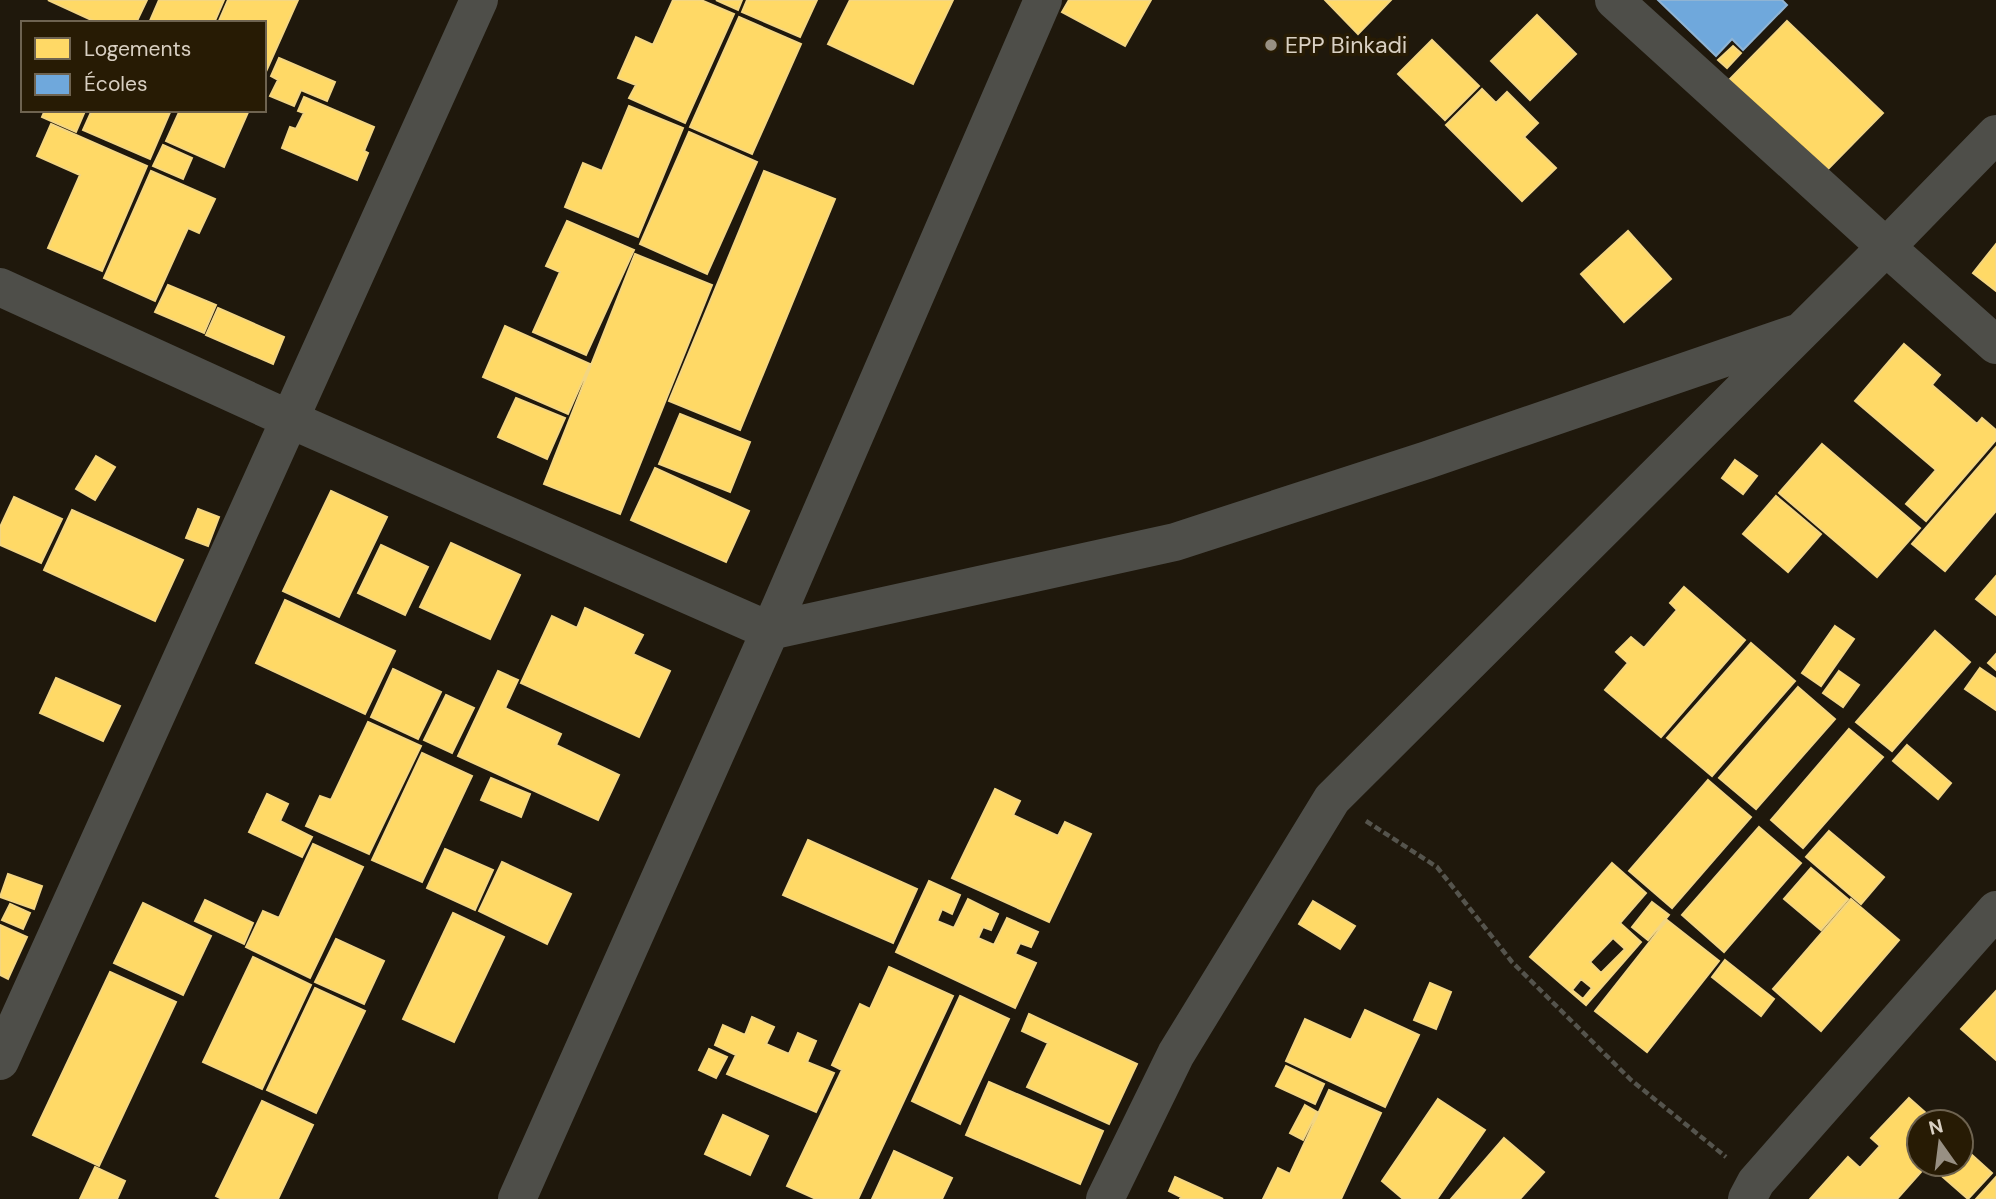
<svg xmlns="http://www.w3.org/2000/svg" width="1996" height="1199" font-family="'DM Sans',sans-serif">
<rect width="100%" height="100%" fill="#1f180c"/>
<path fill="#ffd966" stroke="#f4d682" stroke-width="2" fill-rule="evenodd" d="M48,0H147L136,23H98Z
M159,0H224L214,23H149Z
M228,0H298L264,76V23H218Z
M673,0H701L734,14L685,123L629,98L636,85L618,78L636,37L653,45Z
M716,0H742L738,10Z
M747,0H817L800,37L742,12Z
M850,0H953L913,84L828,44Z
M1069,0H1151L1125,46L1062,12Z
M1325,0H1391L1358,34Z
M1537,15L1576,54L1530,100L1491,61Z
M739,17L801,44L752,154L690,127Z
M1787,21L1883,113L1825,172L1729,80Z
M1432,40L1479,86L1445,120L1398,74Z
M1733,46L1741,53L1727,68L1718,60Z
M279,58L335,82L327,101L301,90L294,106L270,96L278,80L271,76Z
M1482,89L1496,103L1507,92L1538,123L1524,137L1556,168L1522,201L1446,125Z
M304,97L374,127L364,151L368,153L357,180L282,148L290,127L296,129L304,113L298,111Z
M629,106L683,128L638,237L565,207L583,163L602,171Z
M45,110H84L85,111L76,132L42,117Z
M92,110H171L150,159L83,130Z
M180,110H249L224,167L166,141Z
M51,124L147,166L102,271L48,248L80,175L37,156Z
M689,132L757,162L707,274L640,244Z
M163,145L192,158L183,179L153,166Z
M151,171L215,199L199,233L188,228L155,301L104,278Z
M764,171L835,199L740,430L669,401Z
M567,221L634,250L586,355L533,332L560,272L546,266Z
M1628,231L1671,279L1624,322L1581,274Z
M1996,244V291L1973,273Z
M635,254L712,285L620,514L544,484Z
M168,285L216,305L204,333L155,312Z
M218,308L284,337L273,364L206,335Z
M505,326L590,364L568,414L483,377Z
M1904,344L1940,375L1932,385L1977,424L1982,418L1996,430V440L1926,521L1906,504L1936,470L1855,401Z
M516,398L565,418L547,459L498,437Z
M680,414L750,442L730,492L659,464Z
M1822,444L1920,528L1877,577L1779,493Z
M1996,447V511L1945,571L1912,544Z
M96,456L115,467L95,500L76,489Z
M1735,460L1757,476L1743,494L1722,478Z
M655,468L749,511L726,562L631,520Z
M331,491L387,517L339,617L283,591Z
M1776,496L1821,534L1788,572L1743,534Z
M14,497L62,519L41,563L0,545V527Z
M198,509L219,517L208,546L186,538Z
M72,510L183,560L155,621L44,570Z
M451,543L520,575L490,639L420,607Z
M381,545L428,567L405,615L358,593Z
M1996,576V615L1976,599Z
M1684,587L1745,640L1661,737L1605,690L1628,663L1616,652L1631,637L1644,648L1677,610L1670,603Z
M285,600L395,651L365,714L256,663Z
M585,608L643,635L633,654L670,671L639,737L521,683L552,616L577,628Z
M1835,626L1854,639L1821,686L1802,673Z
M1935,631L1970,662L1892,751L1856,722Z
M1751,643L1795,681L1712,776L1667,738Z
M1996,654V670L1988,663Z
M1980,668L1996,679V710L1965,689Z
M393,669L441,692L418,739L371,717Z
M498,671L518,680L505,708L561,734L556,745L619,775L598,820L458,756Z
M1839,671L1859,685L1843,707L1823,693Z
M56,678L120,706L103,741L40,713Z
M1798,687L1835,719L1756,809L1719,778Z
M446,695L474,708L452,753L424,740Z
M368,722L421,746L369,854L306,826L320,796L331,800Z
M1849,729L1883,757L1803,848L1771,820Z
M1907,745L1951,783L1938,799L1893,761Z
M422,753L472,776L422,882L372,860Z
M491,778L530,794L521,817L481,800Z
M1708,780L1751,817L1672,908L1629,871Z
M995,789L1020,801L1013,815L1058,836L1065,822L1091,834L1049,922L952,878Z
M267,794L288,804L280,821L312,837L302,857L249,832Z
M1759,827L1801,863L1724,952L1682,915Z
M1829,831L1884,877L1861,904L1806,857Z
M808,840L917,889L893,943L783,895Z
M313,844L363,867L310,978L246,947L263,911L279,918Z
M445,849L493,870L475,910L427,888Z
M502,862L571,894L547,944L479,911Z
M1612,863L1646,893L1620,923L1641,942L1586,1005L1530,957ZM1613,938L1625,949L1601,973L1590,962ZM1581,979L1592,988L1583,999L1572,990Z
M1811,868L1848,899L1821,930L1784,899Z
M8,874L42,886L34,909L0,897Z
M929,881L960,895L952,914L942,909L937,921L954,928L968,899L998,914L991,930L983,927L978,938L994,945L1007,918L1038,932L1031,947L1020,943L1015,954L1036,963L1015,1008L896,952Z
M1851,899L1899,940L1821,1031L1773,989Z
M205,900L253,923L244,944L195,921Z
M1313,901L1355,926L1340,949L1299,924Z
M1652,902L1669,915L1648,940L1632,927Z
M143,903L211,936L183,995L114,963Z
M10,904L30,913L23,929L2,920Z
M453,913L504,937L454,1042L403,1019Z
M1667,920L1719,961L1647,1052L1595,1011Z
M0,925L27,937L8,979L0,975Z
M336,939L384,961L364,1004L315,982Z
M253,957L311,985L262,1089L203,1062Z
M1725,960L1774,999L1761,1016L1712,977Z
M889,967L953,996L858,1199H816L787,1186L842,1070L832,1065L860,1004L870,1009Z
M110,972L176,1002L99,1166L33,1135Z
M1430,983L1451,992L1436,1029L1414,1020Z
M315,988L365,1011L316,1113L267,1090Z
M1996,991V1060L1961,1029Z
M960,996L1009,1019L960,1124L912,1101Z
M1365,1010L1419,1035L1385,1107L1286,1061L1305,1019L1351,1040Z
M1029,1014L1137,1064L1109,1124L1027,1087L1048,1043L1022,1031Z
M752,1017L774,1027L766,1044L789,1054L798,1033L816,1041L807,1062L834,1073L816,1112L727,1074L736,1055L715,1045L723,1025L745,1035Z
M709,1049L727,1057L716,1078L699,1070Z
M1286,1066L1324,1084L1315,1104L1276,1086Z
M989,1082L1103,1131L1080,1184L966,1135Z
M1329,1090L1381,1113L1341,1199H1263L1278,1168L1290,1174Z
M1909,1098L1936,1122H1919V1164H1961V1145L1992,1173L1968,1199L1928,1164L1897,1199L1811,1198L1848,1157L1860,1168L1880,1146L1871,1138Z
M1438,1099L1485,1130L1437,1199H1403L1382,1181Z
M262,1101L313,1125L278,1199H222L216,1196Z
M1305,1105L1317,1112L1303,1140L1290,1133Z
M723,1115L768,1136L750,1175L705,1154Z
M1504,1138L1544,1172L1520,1199H1451Z
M894,1151L952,1178L942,1199H872Z
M95,1167L125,1181L117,1199H80Z
M1175,1177L1223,1199H1180L1181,1197L1169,1191Z
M1996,1177V1199H1976Z"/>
<path fill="#6fa8dc" stroke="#8fb4d4" stroke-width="2" d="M1658,0H1782L1787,5L1743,50L1732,39L1716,56Z"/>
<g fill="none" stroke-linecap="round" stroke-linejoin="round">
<path stroke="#55544d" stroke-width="4.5" stroke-dasharray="7 3.5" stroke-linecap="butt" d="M1366,821L1437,867L1512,962L1631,1080L1726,1157"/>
<path stroke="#4e4e49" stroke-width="38" d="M1614,0L1886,247L1996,345
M0,287L289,419L770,631L1175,542L1427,460L1800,332
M0,1061L479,0
M517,1199L770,631L1043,0
M1105,1199L1176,1054L1332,799L1886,247L1996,134
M1747,1199L1756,1182L1996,910"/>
</g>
<circle fill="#989083" stroke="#271b04" stroke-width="2.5" cx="1271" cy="45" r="7"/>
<g text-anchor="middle" stroke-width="7" stroke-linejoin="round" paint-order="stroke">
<g font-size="23" fill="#d9d0c3" stroke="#271b04" text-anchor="start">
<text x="1285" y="53">EPP Binkadi</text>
</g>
</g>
<rect x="21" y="21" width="245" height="91" fill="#271b04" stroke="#6e6350" stroke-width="2"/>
<rect x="35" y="38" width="35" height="21" fill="#ffd966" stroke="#6e6350" stroke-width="2"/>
<text x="84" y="56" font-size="21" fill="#d9d0c3">Logements</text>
<rect x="35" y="74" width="35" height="21" fill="#6fa8dc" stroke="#6e6350" stroke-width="2"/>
<text x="84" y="91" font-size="21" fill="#d9d0c3">Écoles</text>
<g transform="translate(1940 1143) rotate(346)"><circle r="33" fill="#271b04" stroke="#6e6350" stroke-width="2"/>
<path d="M0-5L12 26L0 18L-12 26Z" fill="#989083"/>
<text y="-10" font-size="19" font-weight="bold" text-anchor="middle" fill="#d9d0c3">N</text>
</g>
</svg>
